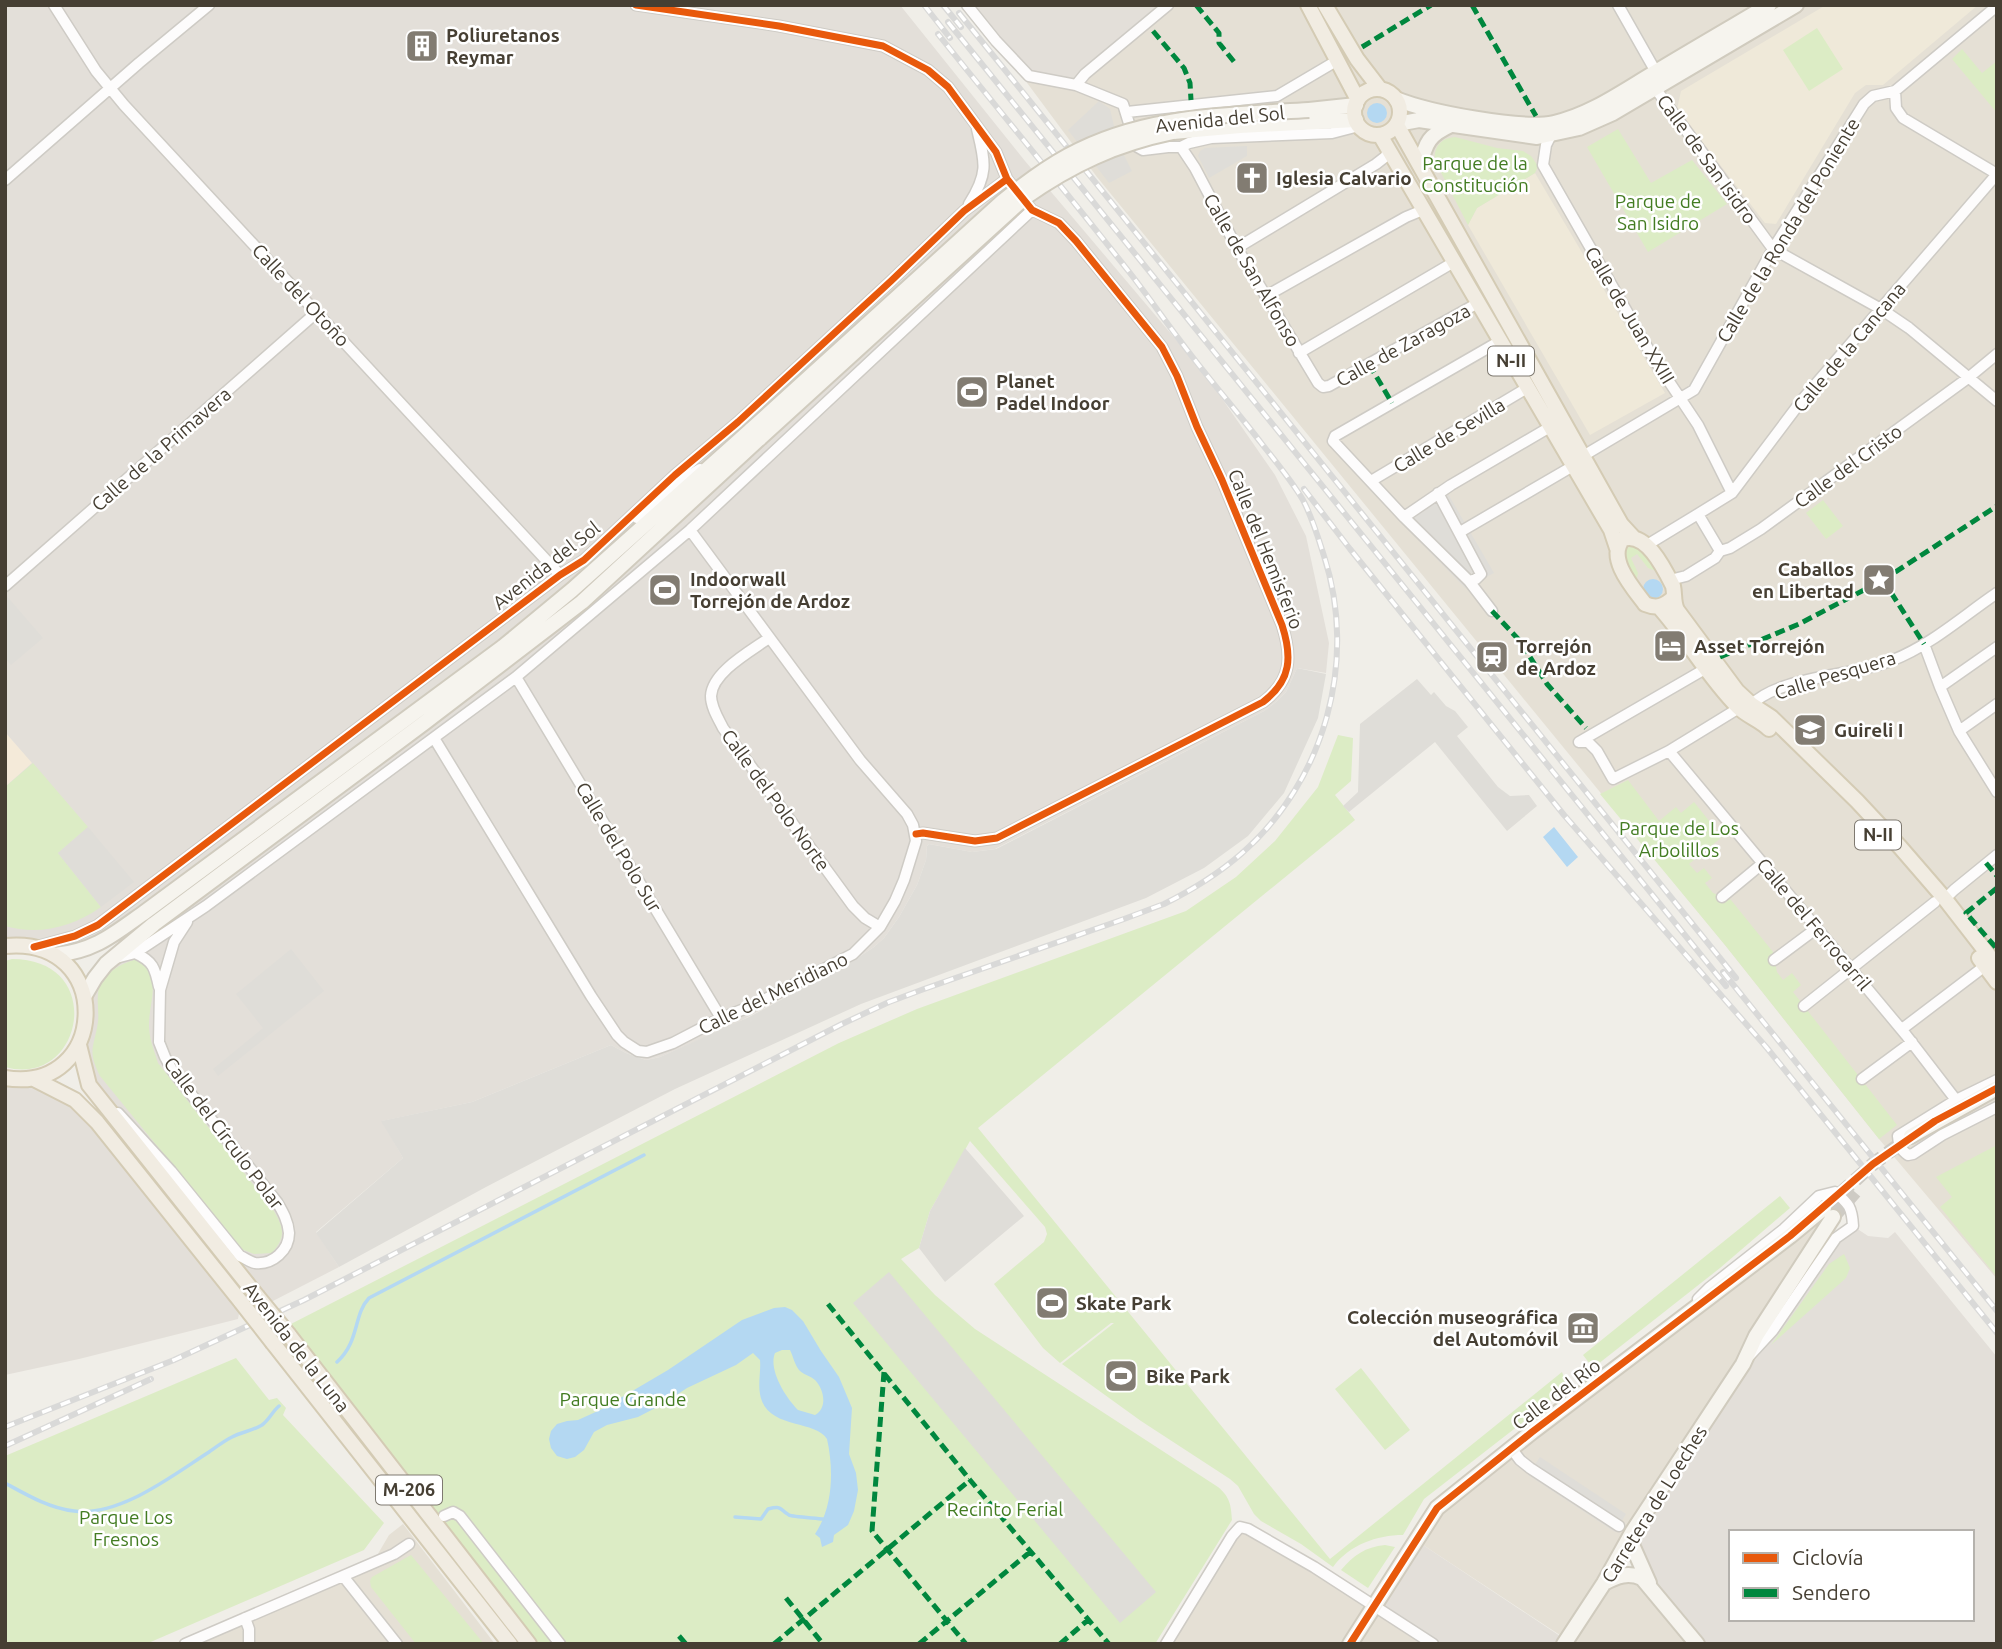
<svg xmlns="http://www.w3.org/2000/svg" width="2002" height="1649" font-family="Ubuntu,sans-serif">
<rect width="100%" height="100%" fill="#f0eee8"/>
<path fill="#e5e0d5" d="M1168,5H1997V1279L1879,1139L1725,945L1097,177L996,41Z
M1824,1208L1833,1217L1604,1582L1629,1574L1697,1644H1564L1566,1639L1417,1541L1437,1508Z
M403,1524L495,1644H185L372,1564L389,1535Z
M1240,1527L1433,1644H1166Z"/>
<path fill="#f4ead9" d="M5,732L33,763L5,787Z"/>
<path fill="#e3dfd9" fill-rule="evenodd" d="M5,5H900L1025,161L1205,374L1275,475L1306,536L1329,643L1326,673L1297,668L1286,692L1276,702L1264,711L995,849L972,852L929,844L927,846L926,860L917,885L899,917L884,938L874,947L850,963L727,1028L660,1057L646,1060L626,1053L611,1045L472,1102L382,1121L403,1158L316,1232L339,1267L271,1302L89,1085L83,1065L87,1013L95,978L582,602L572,591L81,952L5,946V787L32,763L5,732Z
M967,5H1168L1076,85L1029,76Z
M5,1078L34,1079L75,1100L241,1302L238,1319L79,1359L5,1375Z
M1853,1226L1868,1236L1888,1238L1895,1232L1997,1357V1644H1697L1649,1584L1635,1534L1643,1517L1836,1238ZM1731,1532H1972V1619H1731Z
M1417,1541L1566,1640L1564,1644H1433L1375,1606Z"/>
<path fill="#efe9d9" d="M1826,5H1978L1883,85H1866L1855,93L1776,224L1765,223L1677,109L1681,91Z
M1535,173L1665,393L1590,435L1468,225L1477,208Z"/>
<path fill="#dcecc5" d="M1817,28L1843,69L1809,91L1783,50Z
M1962,49L1982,73L1997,61V113L1952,59Z
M1618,129L1651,183L1692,160L1727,204L1648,252L1587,147Z
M1455,137L1497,148L1523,151L1531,156L1538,166L1535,173L1477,208L1468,225L1435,161C1433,147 1441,138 1455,137Z
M1823,500L1843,526L1826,539L1806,513Z
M1632,545L1640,548L1656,571L1648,568L1637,554L1631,558L1638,573L1636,581L1624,558L1625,550Z
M1338,735L1353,738L1351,781L1335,795L1355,820L978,1128L1330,1559L1562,1372L1568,1387L1424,1499L1403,1535C1377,1535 1349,1545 1333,1567L1301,1544L1261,1521L1254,1514L1238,1486L1230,1479L1141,1421L1062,1364L1114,1323H1111L1060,1363L1043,1348L994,1284L1044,1242L1047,1234L1045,1227L970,1141L930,1211L919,1248L901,1259L935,1295L975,1329L1218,1487C1230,1497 1231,1505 1232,1520L1155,1644H539L289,1325L839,1043L917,1009L1186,911L1236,877L1275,841L1318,787Z
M33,763L88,827L58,853L101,907C72,927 39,936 5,926V787Z
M1628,780L1659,821L1676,807L1681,813L1694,802L1722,837L1689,864L1697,873L1704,868L1712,878L1705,883L1713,893L1731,900L1773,952L1777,972L1783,980L1792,973L1801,985L1793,992L1897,1125L1879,1139L1725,945L1600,794Z
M12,959C108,959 83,1089 5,1067V961Z
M138,959C163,978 149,999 149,1025C149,1039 154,1050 158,1063L274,1211C284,1229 286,1236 272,1253L254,1254L241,1249L100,1076C87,1050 94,1048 98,1022C99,1012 97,1003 98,994C100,974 121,963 138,959Z
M1997,1145V1277L1940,1207L1952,1197L1936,1177Z
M1780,1196L1790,1208L1720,1268L1593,1368L1583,1355Z
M1844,1254L1850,1268L1846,1278L1771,1345L1829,1264Z
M236,1358L269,1400L277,1398L286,1408L283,1415L384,1523L364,1550L146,1644H5V1456Z
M1361,1368L1410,1430L1385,1450L1335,1389Z
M1385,1545L1395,1547L1368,1588L1341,1570C1354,1555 1365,1547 1385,1545Z
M411,1555L484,1644H416L371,1587L370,1581L372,1577Z"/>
<path fill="#dfddd8" d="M1099,101L1110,109L1118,143L1132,171L1109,183L1068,130Z
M1247,146V156L1209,178L1198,156L1200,151L1205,148Z
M1444,487L1494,573L1465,588L1395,516Z
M5,594L43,638L11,665L5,658Z
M1297,668L1326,674L1318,718L1284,793L1248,836L1204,868L1146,898L861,1004L675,1089L486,1187L339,1267L316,1233L403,1158L381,1121L472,1102L611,1045L626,1053L646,1060L660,1057L749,1017L850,963L874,947L884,938L899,917L917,885L926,860L927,846L929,844L972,852L996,849L1264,711L1276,702L1286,692Z
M1417,679L1431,695L1434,692L1446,706L1455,711L1468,727L1457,736L1498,787L1510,796L1529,795L1537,806L1507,831L1435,742L1349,812L1343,806L1358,792L1360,724Z
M88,827L134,882L101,907L58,853Z
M291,949L324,991L218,1076L213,1069L263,1028L236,994Z
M965,1148L1024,1216L945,1282L919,1248L930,1211Z
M889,1272L1156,1592L1120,1623L853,1303Z
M1540,1457L1626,1514L1615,1532L1528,1475Z"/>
<path fill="#b4d8f2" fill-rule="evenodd" d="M1367 113a10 10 0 1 1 20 0a10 10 0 1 1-20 0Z
M1643 589a10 10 0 1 1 20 0a10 10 0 1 1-20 0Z
M1554,827L1578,857L1567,867L1543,837Z
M785,1307L792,1310L803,1321L821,1351L839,1377L852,1408L849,1454L856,1473L858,1490L854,1511L848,1525L834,1535L833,1542L822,1547L820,1538L815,1534C833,1507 834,1470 827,1439C815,1419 766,1430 760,1394C758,1383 761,1371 760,1360L753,1353L736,1365L687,1388L663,1404L638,1417L607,1425L594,1432L584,1450L575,1457L567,1459L557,1456L551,1448L549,1439L551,1431L557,1424L567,1421L578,1420L600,1410L668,1370L742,1320L774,1308ZM782,1350H790C793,1356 795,1366 800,1371C804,1375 811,1376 815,1380C824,1389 828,1408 815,1415L798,1410C786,1398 768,1370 775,1353Z"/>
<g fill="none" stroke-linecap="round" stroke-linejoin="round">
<path stroke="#b4d8f2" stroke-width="3.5" d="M337,1362C360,1341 353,1315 369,1298L644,1155
M5,1483C27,1495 49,1508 74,1511C120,1517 173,1475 209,1452C216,1447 224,1441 232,1437C241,1432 252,1431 262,1425C269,1420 272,1412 279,1406
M735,1517L761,1519L768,1509C784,1505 779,1510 789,1515C792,1517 817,1518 823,1519"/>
<path stroke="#cecbc4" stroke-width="14" stroke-dasharray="14 7" stroke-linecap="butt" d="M1824,1208L1873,1164L1911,1136
M1833,1217L1855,1192"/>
<defs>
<path id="street" d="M54,5L96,71L124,105L560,575
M636,5L779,26L883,46L928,70L948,87L996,152L1007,179L1032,210L1059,223L1076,241L1162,347L1177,376L1197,427L1222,480L1282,625C1292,656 1292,680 1263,702L997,838L975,841L923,833L916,834
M967,5L996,41L1029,76L1076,85L1123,104L1136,146L1143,150L1168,147H1181L1189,143L1211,138L1332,133L1359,126
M1618,5L1656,72
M1076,85L1085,74L1168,5
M1655,88L1773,249L1881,309L1909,328L1997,401
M1895,91L1896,108L1903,118L1997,174
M1127,112L1277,96L1338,60
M1551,135L1546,145L1543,165L1654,359L1698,425L1732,493
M1181,147L1195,168L1237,248L1318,383L1323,387L1329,386L1478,303
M5,180L139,63L209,5
M969,204C989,173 985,162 977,129
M1237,248L1376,164L1385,157L1389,150
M1266,296L1406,217L1423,210
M1299,353L1454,262
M1583,456L1694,390L1773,249L1864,104L1873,96L1895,91L1997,6
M1371,481L1527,388
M1438,493L1481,574L1476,579L1469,581
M1698,514L1732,493L1802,400L1997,174
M1404,517L1333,441L1335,436L1500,341
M637,518L680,481L700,469
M1460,532L1573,466
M1647,545L1698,514L1720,551
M1670,580L1686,576L1715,558L1720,551L1730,548L1761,529L1968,378L1997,354
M5,586L317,312
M1492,611L1469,581L1404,517L1451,485L1550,427
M769,638C751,651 712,672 711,696C711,707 718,718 723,728L853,906L865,918L880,927
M1924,644L1940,687L1959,731L1997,792
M516,677L721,1018
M1940,687L1997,647
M1750,706C1780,675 1853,677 1893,660C1931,645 1963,616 1997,593
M1959,731L1997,704
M434,738L591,996L617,1035L624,1042L638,1051L647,1052L673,1043L721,1018L752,1006L853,954L880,927L895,901L904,880L916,841L913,825L907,814L860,760L690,530
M1579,742H1588L1597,751L1613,779L1669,751L1739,708L1741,704
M1579,742L1705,669
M1669,751L1906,1035L1956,1100
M1722,897L1763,863
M1945,899L1954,890L1997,855
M35,947L75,936L98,925L560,575L584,560L675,475L738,422L891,281L964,211L1007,179
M135,953C153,961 155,968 159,987
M116,958L135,953L206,906L516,677L690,530L1032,210
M1774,960L1817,928
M1804,1006L1935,902
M1902,1029L1985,966
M1862,1079L1912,1042
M1997,1080L1956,1100L1898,1136C1899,1146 1900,1149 1908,1155L1913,1154L1942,1135L1997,1107
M118,1113L171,1171L240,1256C245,1258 250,1262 255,1263C273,1265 289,1250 289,1233C288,1221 283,1212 277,1202L172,1070L165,1057L159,1042L160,990L174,942L187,922
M1698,1299L1709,1288L1784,1229L1819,1196L1835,1192C1849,1204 1852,1207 1853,1226L1836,1238L1773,1330L1750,1355
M1511,1448L1520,1460L1530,1468L1619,1526
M444,1516L453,1512L460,1516L560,1644
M343,1576L397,1644
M245,1618L249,1629V1644
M185,1644L394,1554L409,1544
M1166,1644L1232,1536L1240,1527L1248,1529L1314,1567L1433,1644"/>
<path id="secondary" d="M1396,99C1428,112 1520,130 1554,123C1590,115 1622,92 1654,73C1692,50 1730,28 1769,5
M1309,110L1356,105
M1397,124L1419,120L1537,137L1579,128L1613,113L1796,5
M1173,132L1240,126L1356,120
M1420,165C1426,142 1429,135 1451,125
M55,955C95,951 114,934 145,912L503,647L572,590L752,429
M85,995L95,978L106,964L154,924L424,723L582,602L760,438
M1911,1136L1997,1088
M1636,1530L1632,1541L1633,1547L1649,1583
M1604,1583C1617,1576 1628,1572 1642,1578L1697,1644
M1350,1644L1437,1508L1532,1432L1790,1236L1824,1208
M1564,1644L1604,1583L1633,1531L1743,1364L1756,1336L1833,1217"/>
<path id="primary" d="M1308,5L1358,100
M1325,5L1357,59L1380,89
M1354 112a23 23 0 1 1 46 0a23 23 0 1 1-46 0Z
M1397,125L1621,524L1633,537
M1380,135L1611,530L1617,548
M1673,598C1664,606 1657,609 1645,604C1633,588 1606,558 1623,539C1646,531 1664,568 1673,586C1675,595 1673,602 1677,610L1737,691L1751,704L1771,717L1857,801L1900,847L1945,899L1997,966
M1659,607C1687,638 1707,676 1738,707C1747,716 1760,720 1769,729
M5,946C116,935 109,1095 5,1078
M1979,958L1997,982
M79,1045L89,1085L257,1296
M34,1079L75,1100L97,1122L241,1302
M289,1335L529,1644
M273,1343L510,1644"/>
</defs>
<use href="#street" stroke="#cecbc5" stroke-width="13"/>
<use href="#secondary" stroke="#d0cbbe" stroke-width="18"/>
<use href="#primary" stroke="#d4cbb4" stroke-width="18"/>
<use href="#street" stroke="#fdfcfc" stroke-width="10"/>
<use href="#secondary" stroke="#f6f4ee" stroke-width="14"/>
<use href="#primary" stroke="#f1ece2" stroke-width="14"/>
<defs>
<path id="rail" d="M924,5L950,38
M943,5L961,27
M959,13L1736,978
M948,22L1726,986
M1304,489L1350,549L1564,815L1767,1048L1997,1333
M1723,972L1997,1311
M5,1427L174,1360L304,1300L842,1024L889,1002L924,989L1124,919L1164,904C1192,890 1218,874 1241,854C1325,781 1358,661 1324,556C1318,537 1312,517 1303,500C1291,480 1276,462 1262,444C1239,414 1214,385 1191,355C1170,328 1151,300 1130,273C1067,193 1002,114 938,34
M5,1446L151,1379"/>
</defs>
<use href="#rail" stroke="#d9d9d8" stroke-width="6"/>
<use href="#rail" stroke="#fff" stroke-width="3.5" stroke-dasharray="10" stroke-linecap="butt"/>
<defs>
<path id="secondary-bridge" d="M752,429L1002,202C1023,185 1044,169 1068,156C1142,115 1227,115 1309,110
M760,438L1024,198C1072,164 1116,144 1173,132"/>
<path id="primary-bridge" d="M257,1296L289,1335
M241,1302L273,1343"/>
</defs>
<use href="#secondary-bridge" stroke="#d0cbbe" stroke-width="18" stroke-linecap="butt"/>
<use href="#primary-bridge" stroke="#d4cbb4" stroke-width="18" stroke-linecap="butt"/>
<use href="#secondary-bridge" stroke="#f6f4ee" stroke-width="14"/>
<use href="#primary-bridge" stroke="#f1ece2" stroke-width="14"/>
<path stroke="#00873e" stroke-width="5" stroke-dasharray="10 5" stroke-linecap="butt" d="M1196,5L1219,33V43L1235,63
M1472,5L1536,116
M1153,31L1184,68L1190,83L1191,100
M1362,47L1431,5
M1369,364L1392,403
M1883,580L1924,644
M1492,611L1520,641L1547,684L1586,728
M1720,657L1799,624L1883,580L1997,506
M1986,863L1997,876
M1997,888L1966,913L1997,949
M828,1304L970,1480L1109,1644
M884,1372L872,1531L966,1644
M786,1598L823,1644
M679,1636L686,1644
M774,1644L970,1480
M919,1644L1030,1552
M1060,1644L1088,1620"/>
<defs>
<path id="cycleway" d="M636,5L779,26L883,46L928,70L948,87L996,152L1007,179L1032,210L1059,223L1076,241L1162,347L1177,376L1197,427L1222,480L1282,625C1292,656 1292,680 1263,702L997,838L975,841L923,833L916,834
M34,947L75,936L98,925L560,575L584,560L675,475L738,422L891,281L964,211L1007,179
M1350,1644L1437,1508L1532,1432L1790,1236L1873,1164L1935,1121L1997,1088"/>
</defs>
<use href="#cycleway" stroke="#fff" stroke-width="11"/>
<use href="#cycleway" stroke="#e8590c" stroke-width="7"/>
</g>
<defs>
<symbol id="building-square" viewBox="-11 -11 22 22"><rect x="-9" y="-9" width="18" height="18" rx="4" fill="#827c72" stroke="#fff"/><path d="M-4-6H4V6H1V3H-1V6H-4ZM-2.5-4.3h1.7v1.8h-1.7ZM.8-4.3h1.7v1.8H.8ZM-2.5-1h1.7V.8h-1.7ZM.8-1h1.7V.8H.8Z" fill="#fff"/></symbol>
<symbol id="church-square" viewBox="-11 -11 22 22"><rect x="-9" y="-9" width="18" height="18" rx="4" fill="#827c72" stroke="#fff"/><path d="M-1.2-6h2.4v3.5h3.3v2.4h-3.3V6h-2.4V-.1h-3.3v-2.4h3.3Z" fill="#fff"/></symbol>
<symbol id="stadium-square" viewBox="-11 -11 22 22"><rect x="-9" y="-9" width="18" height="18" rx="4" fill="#827c72" stroke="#fff"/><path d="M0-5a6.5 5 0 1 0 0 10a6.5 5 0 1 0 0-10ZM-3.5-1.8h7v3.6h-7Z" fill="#fff"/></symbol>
<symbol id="sight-square" viewBox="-11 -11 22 22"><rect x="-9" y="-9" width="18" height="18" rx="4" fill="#827c72" stroke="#fff"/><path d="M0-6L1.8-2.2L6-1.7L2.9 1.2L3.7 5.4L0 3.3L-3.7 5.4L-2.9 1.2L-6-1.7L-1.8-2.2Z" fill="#fff"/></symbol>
<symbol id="hotel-square" viewBox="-11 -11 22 22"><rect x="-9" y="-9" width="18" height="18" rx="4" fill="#827c72" stroke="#fff"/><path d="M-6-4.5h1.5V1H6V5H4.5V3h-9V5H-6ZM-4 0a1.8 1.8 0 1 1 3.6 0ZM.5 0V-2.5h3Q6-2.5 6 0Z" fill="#fff"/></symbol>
<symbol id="station-square" viewBox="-11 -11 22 22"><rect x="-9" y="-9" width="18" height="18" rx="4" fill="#827c72" stroke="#fff"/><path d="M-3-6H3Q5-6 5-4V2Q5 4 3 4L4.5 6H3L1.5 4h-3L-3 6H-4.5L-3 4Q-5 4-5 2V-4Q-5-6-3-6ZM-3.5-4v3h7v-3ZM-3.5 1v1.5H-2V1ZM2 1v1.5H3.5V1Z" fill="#fff"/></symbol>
<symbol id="school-square" viewBox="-11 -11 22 22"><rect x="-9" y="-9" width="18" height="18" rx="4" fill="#827c72" stroke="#fff"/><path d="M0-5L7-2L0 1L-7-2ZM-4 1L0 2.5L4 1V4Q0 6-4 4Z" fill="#fff"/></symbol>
<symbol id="museum-square" viewBox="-11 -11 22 22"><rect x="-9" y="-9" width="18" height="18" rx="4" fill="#827c72" stroke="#fff"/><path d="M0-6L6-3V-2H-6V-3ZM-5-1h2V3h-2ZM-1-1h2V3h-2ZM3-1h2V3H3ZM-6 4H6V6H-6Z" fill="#fff"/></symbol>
</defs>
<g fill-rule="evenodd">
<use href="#building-square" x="403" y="27" width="38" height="38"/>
<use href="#church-square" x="1233" y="159" width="38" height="38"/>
<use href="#stadium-square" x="953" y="373" width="38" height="38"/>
<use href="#sight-square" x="1860" y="561" width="38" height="38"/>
<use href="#stadium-square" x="646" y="571" width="38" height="38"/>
<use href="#hotel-square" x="1651" y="627" width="38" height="38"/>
<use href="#station-square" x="1473" y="638" width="38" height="38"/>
<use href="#school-square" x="1791" y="711" width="38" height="38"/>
<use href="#stadium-square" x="1033" y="1284" width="38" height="38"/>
<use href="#museum-square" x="1564" y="1309" width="38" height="38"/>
<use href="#stadium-square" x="1102" y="1357" width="38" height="38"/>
</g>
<g text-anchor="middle" stroke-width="5" stroke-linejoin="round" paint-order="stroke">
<g fill="#fff" stroke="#7e7970" stroke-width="2">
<rect x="1488" y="346.5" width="46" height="29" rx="5"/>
<rect x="1855" y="820.5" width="46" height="29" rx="5"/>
<rect x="376" y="1475.5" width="66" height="29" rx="5"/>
</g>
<g font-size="18" font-weight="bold" fill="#463f33">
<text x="1511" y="367">N-II</text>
<text x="1878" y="841">N-II</text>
<text x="409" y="1496">M-206</text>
</g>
<g font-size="19" font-weight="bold" fill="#463f33" stroke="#fff" text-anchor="start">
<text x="446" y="42">Poliuretanos<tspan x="446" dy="22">Reymar</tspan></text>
<text x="1276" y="185">Iglesia Calvario</text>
<text x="996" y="388">Planet<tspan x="996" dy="22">Padel Indoor</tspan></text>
<text x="1854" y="576" text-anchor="end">Caballos<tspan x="1854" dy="22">en Libertad</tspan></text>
<text x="690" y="586">Indoorwall<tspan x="690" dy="22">Torrejón de Ardoz</tspan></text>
<text x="1516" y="653">Torrejón<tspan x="1516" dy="22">de Ardoz</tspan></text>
<text x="1694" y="653">Asset Torrejón</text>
<text x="1834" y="737">Guireli I</text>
<text x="1076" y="1310">Skate Park</text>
<text x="1558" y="1324" text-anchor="end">Colección museográfica<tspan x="1558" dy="22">del Automóvil</tspan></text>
<text x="1146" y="1383">Bike Park</text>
</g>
<g font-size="19" fill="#463f33" stroke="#fff">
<text transform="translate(1220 119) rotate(-6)" y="7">Avenida del Sol</text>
<text transform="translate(1707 159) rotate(54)" y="7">Calle de San Isidro</text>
<text transform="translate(1788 230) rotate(-59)" y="7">Calle de la Ronda del Poniente</text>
<text transform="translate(1252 270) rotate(60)" y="7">Calle de San Alfonso</text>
<text transform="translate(301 295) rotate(47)" y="7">Calle del Otoño</text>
<text transform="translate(1630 315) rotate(59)" y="7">Calle de Juan XXIII</text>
<text transform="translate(1403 345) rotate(-29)" y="7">Calle de Zaragoza</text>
<text transform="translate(1849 347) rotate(-50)" y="7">Calle de la Cancana</text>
<text transform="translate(1449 435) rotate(-31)" y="7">Calle de Sevilla</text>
<text transform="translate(161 449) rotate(-41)" y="7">Calle de la Primavera</text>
<text transform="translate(1848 466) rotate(-36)" y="7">Calle del Cristo</text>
<text transform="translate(1266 549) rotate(68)" y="7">Calle del Hemisferio</text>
<text transform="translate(546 565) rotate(-38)" y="7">Avenida del Sol</text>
<text transform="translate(1835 675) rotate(-17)" y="7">Calle Pesquera</text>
<text transform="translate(776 800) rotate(54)" y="7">Calle del Polo Norte</text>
<text transform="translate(619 847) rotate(59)" y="7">Calle del Polo Sur</text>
<text transform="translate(1814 924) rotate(50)" y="7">Calle del Ferrocarril</text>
<text transform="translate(773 993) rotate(-26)" y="7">Calle del Meridiano</text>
<text transform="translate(224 1133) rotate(53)" y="7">Calle del Círculo Polar</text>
<text transform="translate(297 1347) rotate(52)" y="7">Avenida de la Luna</text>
<text transform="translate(1556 1394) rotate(-37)" y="7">Calle del Río</text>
<text transform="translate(1654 1504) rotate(-58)" y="7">Carretera de Loeches</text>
</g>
<g font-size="19" fill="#437c22" stroke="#fff">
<text x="1475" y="170">Parque de la<tspan x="1475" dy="22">Constitución</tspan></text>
<text x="1658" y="208">Parque de<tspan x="1658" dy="22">San Isidro</tspan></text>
<text x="1679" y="835">Parque de Los<tspan x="1679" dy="22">Arbolillos</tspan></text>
<text x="623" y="1406">Parque Grande</text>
<text x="1005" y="1516">Recinto Ferial</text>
<text x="126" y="1524">Parque Los<tspan x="126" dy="22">Fresnos</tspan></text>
</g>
</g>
<rect width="2002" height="1649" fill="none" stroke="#463f33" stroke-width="14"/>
<rect x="1729" y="1530" width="245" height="91" fill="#ffffff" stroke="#b5b2ad" stroke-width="2"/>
<rect x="1743" y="1553" width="35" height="10" fill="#e8590c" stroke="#b5b2ad" stroke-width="2"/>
<text x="1792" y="1565" font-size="21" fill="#463f33">Ciclovía</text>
<rect x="1743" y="1588" width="35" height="10" fill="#00873e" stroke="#b5b2ad" stroke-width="2"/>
<text x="1792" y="1600" font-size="21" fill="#463f33">Sendero</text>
</svg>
